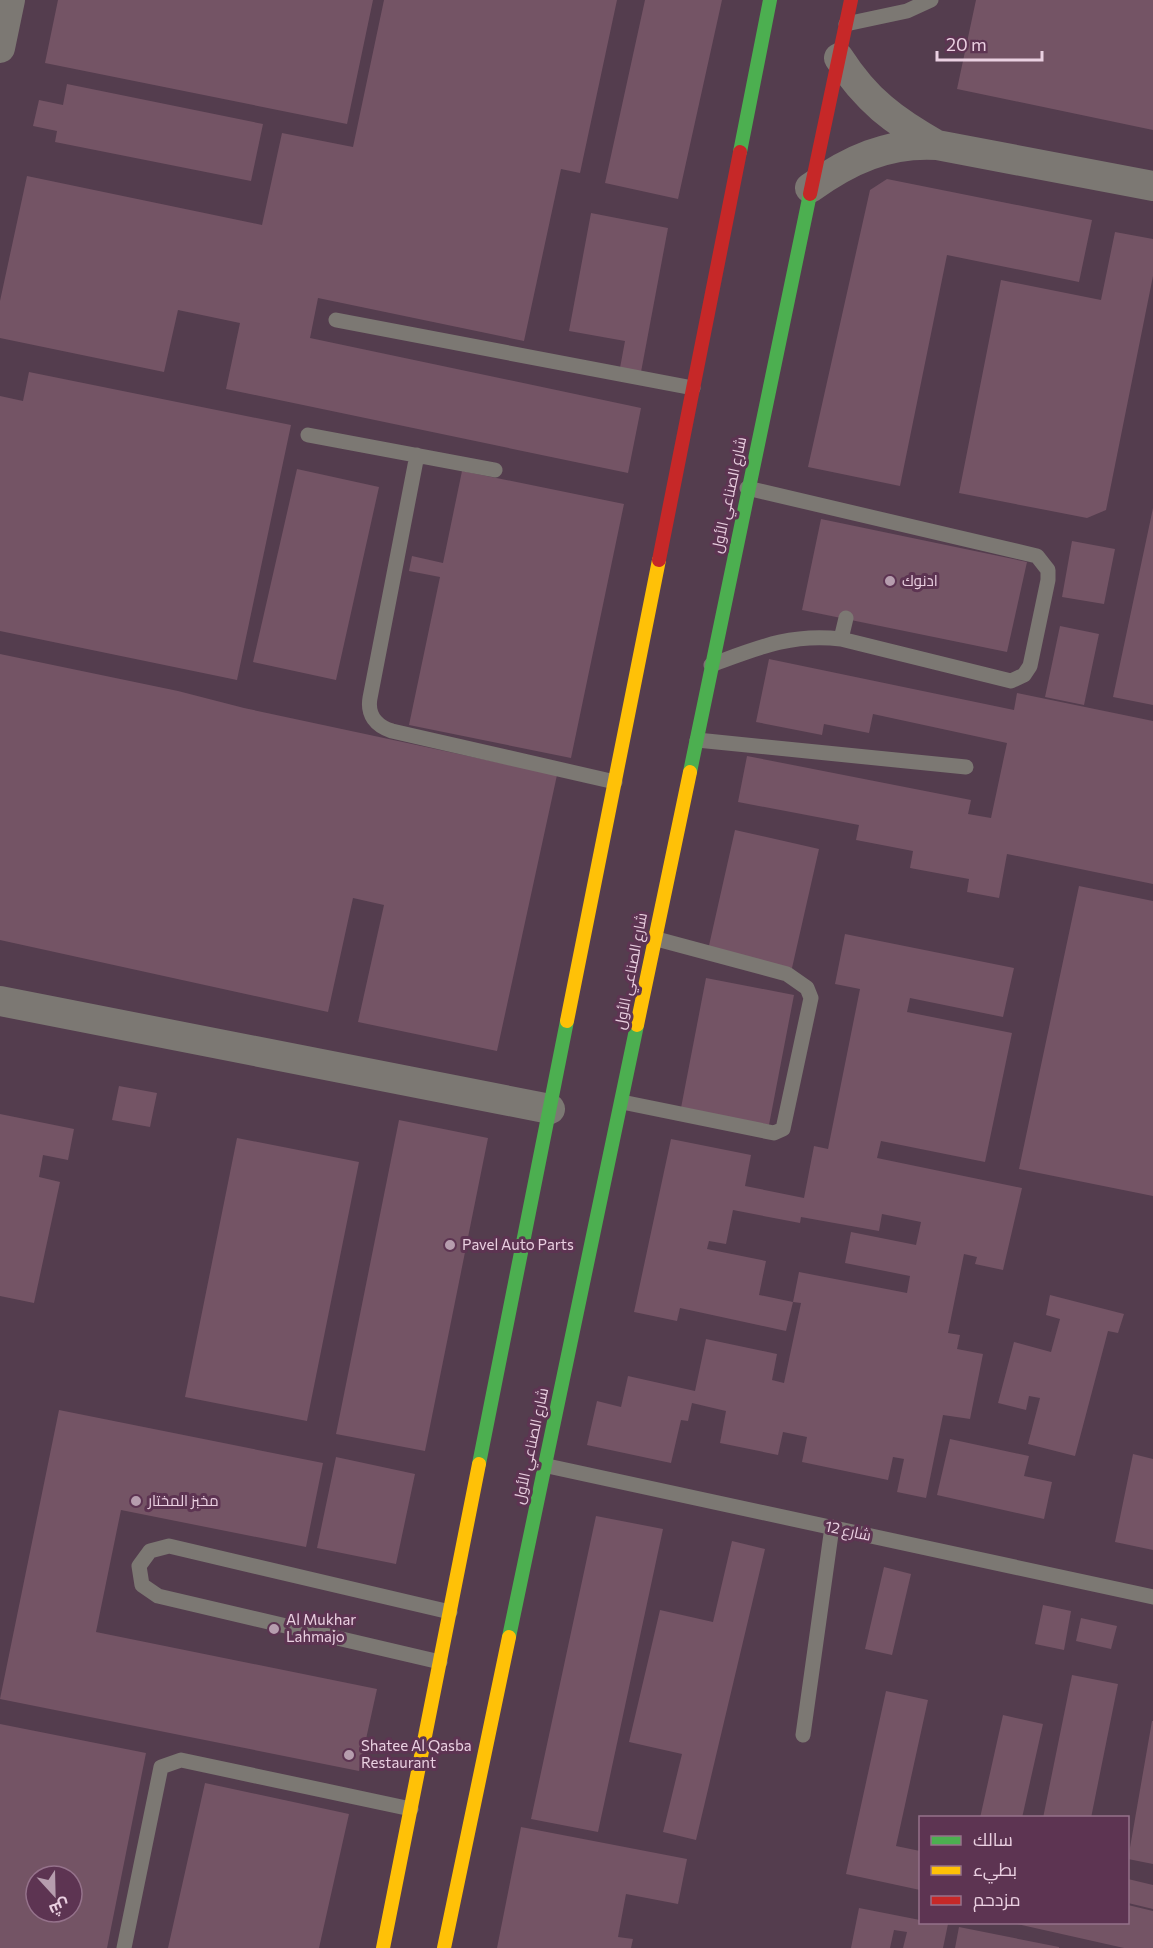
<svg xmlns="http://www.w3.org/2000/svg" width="1153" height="1948" font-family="Commissioner,Cairo,sans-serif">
<rect width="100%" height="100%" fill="#543d4e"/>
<path fill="#745465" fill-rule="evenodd" d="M58,0H373L347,124L45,63Z
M384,0H617L580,173L561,169L524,341L318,298L310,338L641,408L628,473L226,389L240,323L178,310L164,372L0,338V301L27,176L262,225L282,133L353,147Z
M645,0H722L678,199L605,183Z
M976,0H1153V130L957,89Z
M67,84L263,124L251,181L55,142L57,131L33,126L39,100L63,105Z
M887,179L1092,220L1079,282L947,255L900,486L808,467L870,190Z
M591,213L668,228L641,372L620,368L625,341L569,331Z
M1115,232L1153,239V276L1106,510L1087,518L959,493L1001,280L1101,300Z
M29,372L291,425L237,680L0,631V396L23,401Z
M297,469L379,487L336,680L253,662Z
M462,471L624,504L571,758L409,725L440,577L409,571L412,556L443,563Z
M1153,508V705L1113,697Z
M821,519L1027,562L1007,652L802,610Z
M1072,541L1115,549L1104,604L1062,597Z
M1060,626L1099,634L1084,705L1045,697Z
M0,654L178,691L244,708L557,775L497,1051L358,1022L384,905L353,898L328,1012L0,940Z
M769,659L1014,710L1017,693L1153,721V884L1007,854L999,898L967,892L969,879L910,868L913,851L856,840L859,825L738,802L747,756L971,800L968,814L991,818L1007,743L873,714L869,733L824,724L822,735L756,722Z
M735,830L819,849L792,968L708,950Z
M1079,886L1153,901V1196L1019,1169Z
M845,934L1014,968L1003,1017L910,998L907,1012L1012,1033L985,1162L881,1141L877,1158L1022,1188L1003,1270L975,1264L977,1257L964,1254L948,1333L960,1335L957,1349L983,1354L970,1419L943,1415L926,1498L897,1492L904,1459L893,1457L888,1480L802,1462L807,1437L783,1432L778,1455L720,1443L726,1411L692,1403L688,1421L681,1420L671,1463L587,1445L597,1401L621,1407L628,1376L695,1391L706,1339L777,1354L772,1380L784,1383L801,1303L793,1302L799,1272L907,1293L910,1276L845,1263L851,1232L916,1245L921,1222L882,1214L879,1231L801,1217L800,1223L733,1210L726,1244L709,1241L707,1249L766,1261L759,1295L793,1302L786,1331L680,1308L677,1321L634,1312L671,1139L751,1155L745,1186L804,1198L814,1146L828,1149L860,989L835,984Z
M706,978L794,995L769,1125L681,1108Z
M119,1086L157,1093L150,1127L112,1120Z
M0,1114L74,1129L68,1160L43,1155L39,1177L60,1182L34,1303L0,1296Z
M399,1120L488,1138L425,1451L336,1434Z
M237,1138L359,1162L307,1421L185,1397Z
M1050,1295L1124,1314L1118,1333L1108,1331L1075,1456L1028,1444L1040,1398L1029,1396L1026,1410L998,1403L1014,1342L1051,1352L1060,1319L1046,1315Z
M59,1410L323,1463L306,1547L121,1510L96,1632L377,1689L359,1771L0,1699Z
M950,1439L1029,1456L1024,1476L1052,1482L1044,1519L937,1495Z
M1133,1454L1153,1459V1550L1115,1542Z
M336,1457L415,1474L396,1564L317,1548Z
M596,1516L663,1529L598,1832L531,1819Z
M732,1541L765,1549L696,1840L663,1832L682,1754L629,1742L660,1610L713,1622Z
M884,1567L911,1574L892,1655L865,1649Z
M1043,1605L1071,1611L1064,1650L1035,1644Z
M1081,1618L1117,1626L1111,1649L1076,1641Z
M1072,1675L1118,1684L1091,1818H1043Z
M886,1691L928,1700L896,1846L920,1851V1890L846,1874Z
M1003,1715L1043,1724L1022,1818H980Z
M1152,1721H1153V1864L1128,1859Z
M0,1724L146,1753L107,1948H0ZM36,1876H72V1912H36Z
M205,1783L349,1814L319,1948H168Z
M521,1827L687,1859L678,1904L626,1894L618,1937L633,1939L631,1948H497Z
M1128,1879L1153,1885V1909L1128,1903Z
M1128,1905L1153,1911V1948H1124L1013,1923H1128Z
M859,1908L920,1920L921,1923L948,1924L943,1948H903L907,1932L894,1930L890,1948H851Z
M959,1927L1059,1947V1948H955Z"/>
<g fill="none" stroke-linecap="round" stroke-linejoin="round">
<path stroke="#7c7873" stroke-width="15" d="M846,24L907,11L931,0
M336,320L693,388
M308,435L495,470
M417,455L370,698C367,715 376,726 392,731L615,782
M841,639L846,618
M711,665C757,648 791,633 841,639L1011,681L1024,675L1030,666L1048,580V570L1037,556L747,488
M697,740L966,767
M622,1102L774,1133L783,1129L811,998L807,988L787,974L653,938
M543,1465L1153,1597
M440,1662L158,1596L142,1585L139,1566L150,1551L169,1546L450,1612
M803,1735L832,1527
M124,1948L161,1767L181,1760L411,1809"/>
<path stroke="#7c7873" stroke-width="30" d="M0,48L10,0
M839,58C866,100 894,121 937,145
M810,188C849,160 888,142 937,145L1153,186
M0,1001L550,1109"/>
<path stroke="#4caf50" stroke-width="14" d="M740,152L770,0
M690,772L810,194
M479,1464L567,1021
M509,1637L637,1025"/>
<path stroke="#ffc107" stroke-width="14" d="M567,1021L659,560
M637,1025L690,772
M383,1948L479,1464
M444,1948L509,1637"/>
<path stroke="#c62828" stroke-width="14" d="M810,194L851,0
M659,560L740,152"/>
</g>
<g fill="#b69dae" stroke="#5d3452" stroke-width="2">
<circle cx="890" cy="581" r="6"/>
<circle cx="450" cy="1245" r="6"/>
<circle cx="136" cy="1501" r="6"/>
<circle cx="274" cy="1629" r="6"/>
<circle cx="349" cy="1755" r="6"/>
</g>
<g text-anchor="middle" stroke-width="6" stroke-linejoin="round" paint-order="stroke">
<g font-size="15" fill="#ead0e1" stroke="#5d3452">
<text transform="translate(729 495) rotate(-78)" y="5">شارع الصناعي الأول</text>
<text transform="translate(631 971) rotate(-79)" y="5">شارع الصناعي الأول</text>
<text transform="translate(531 1446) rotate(-78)" y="5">شارع الصناعي الأول</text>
<text transform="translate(848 1531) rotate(12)" y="5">شارع 12</text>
</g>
<g font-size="15" fill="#ead0e1" stroke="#5d3452" text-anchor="start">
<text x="902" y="586">ادنوك</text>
<text x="462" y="1250">Pavel Auto Parts</text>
<text x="148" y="1506">مخبز المختار</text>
<text x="286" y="1625">Al Mukhar<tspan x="286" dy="17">Lahmajo</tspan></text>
<text x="361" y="1751">Shatee Al Qasba<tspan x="361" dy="17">Restaurant</tspan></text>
</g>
</g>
<rect x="919" y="1816" width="210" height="108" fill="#5d3452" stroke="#95728b" stroke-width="1.5"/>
<rect x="931" y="1836" width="30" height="9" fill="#4caf50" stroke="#95728b" stroke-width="1.5"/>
<text x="973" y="1846" font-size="18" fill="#ead0e1">سالك</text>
<rect x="931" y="1866" width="30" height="9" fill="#ffc107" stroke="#95728b" stroke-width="1.5"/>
<text x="973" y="1876" font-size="18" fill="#ead0e1">بطيء</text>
<rect x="931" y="1896" width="30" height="9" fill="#c62828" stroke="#95728b" stroke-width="1.5"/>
<text x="973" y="1906" font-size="18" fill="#ead0e1">مزدحم</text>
<g transform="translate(54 1894) rotate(158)"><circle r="28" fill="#5d3452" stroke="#95728b" stroke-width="1.5"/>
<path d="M0-4.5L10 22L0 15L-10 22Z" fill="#b69dae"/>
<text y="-9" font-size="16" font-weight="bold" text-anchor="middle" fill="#ead0e1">ش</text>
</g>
<path d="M937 51v9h105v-9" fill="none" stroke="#ead0e1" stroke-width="3"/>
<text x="946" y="51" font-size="18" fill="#ead0e1" stroke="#5d3452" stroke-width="4.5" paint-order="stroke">20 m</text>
</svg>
